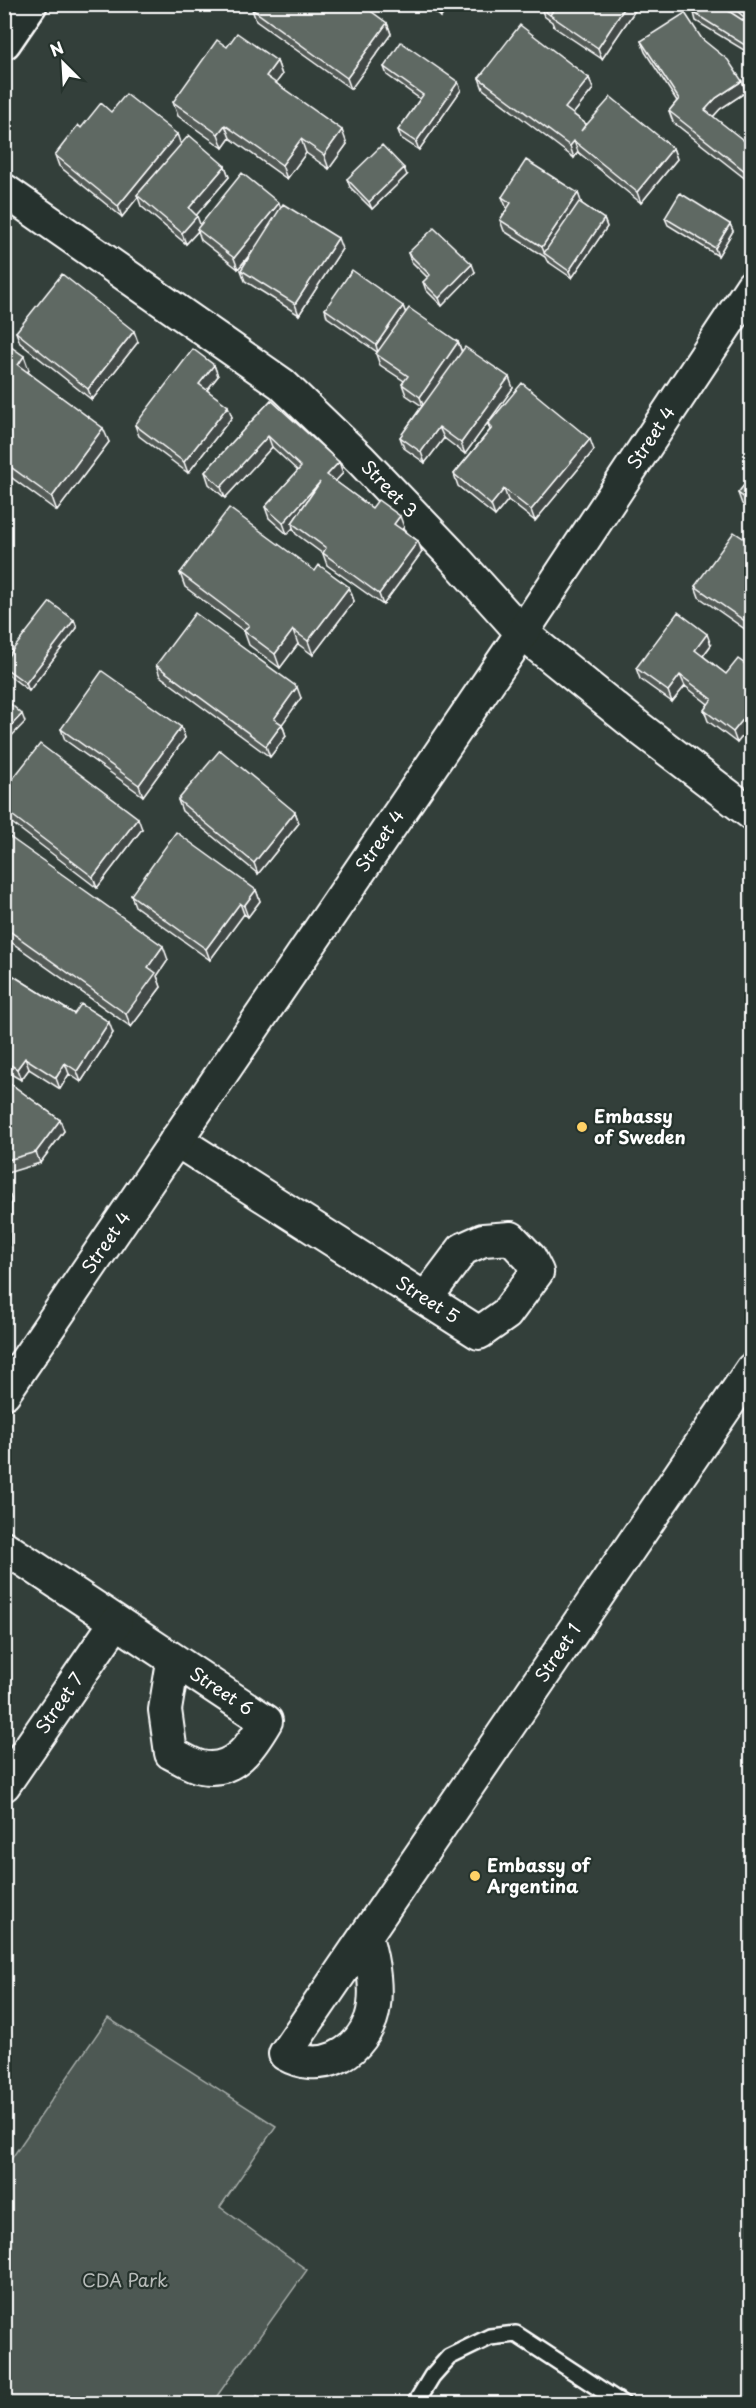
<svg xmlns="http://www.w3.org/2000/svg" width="756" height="2408" font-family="'Playpen Sans',sans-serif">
<rect width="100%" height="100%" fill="#333f3a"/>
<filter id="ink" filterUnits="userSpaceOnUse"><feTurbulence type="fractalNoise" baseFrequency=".0167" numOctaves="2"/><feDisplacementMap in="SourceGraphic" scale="12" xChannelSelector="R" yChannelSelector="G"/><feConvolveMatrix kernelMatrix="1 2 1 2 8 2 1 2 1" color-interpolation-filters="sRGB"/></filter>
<g filter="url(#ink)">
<path fill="#4d5853" stroke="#a6aca9" stroke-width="1.5" d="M108,2018L276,2126L220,2207L307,2270L212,2403H5V2168Z"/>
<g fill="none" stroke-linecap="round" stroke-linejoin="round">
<defs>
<path id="lane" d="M415,2404L432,2376L449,2357L490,2337L516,2334L623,2404"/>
<g id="street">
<path id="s1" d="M4,190L282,384L360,459L450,553L522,633L638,727L752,814"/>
<path id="s2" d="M176,1140L479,1333L506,1314L537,1272L530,1258L511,1238L483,1240L463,1249L427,1297"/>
<path id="s3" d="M4,1393L522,633L752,286"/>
<path id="s4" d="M4,1547L266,1721C252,1745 234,1774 201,1767C191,1765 180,1757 171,1753L165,1710L172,1668"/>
<path id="s5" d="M4,1785L116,1622"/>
<path id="s6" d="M366,1937C373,1961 379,1995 371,2019C357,2056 320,2074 285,2054L752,1369"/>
</g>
<path id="primary" d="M4,42L30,4"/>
</defs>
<use href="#lane" stroke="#fff" stroke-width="20"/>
<use href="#street" stroke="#fff" stroke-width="36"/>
<use href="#primary" stroke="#fff" stroke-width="38"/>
<use href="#lane" stroke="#26332d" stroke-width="15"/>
<use href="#street" stroke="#26332d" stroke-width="32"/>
<use href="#primary" stroke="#26332d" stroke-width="33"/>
</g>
<path fill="#525a56" stroke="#fff" stroke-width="1.5" d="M424,4H451L441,17Z
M544,4H640L639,6L637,5L638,6L602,59L554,27L552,22L544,16L541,8Z
M720,4H752V55L696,21L694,13L723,8Z
M252,9L387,23L391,34L351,89L256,21Z
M702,39L746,92L720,109L713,117L752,147V184L673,122L669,111L677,101L645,52L641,41Z
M227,47L277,61L282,75L276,83L347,144L329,169L306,153L287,179L230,138L223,148L178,116L173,102Z
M384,67L458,82L461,90L419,150L401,138L398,130L420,99L387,75Z
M479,78H589L593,89L573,114L586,124L673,148L677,159L641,203L578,152L574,158L483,89Z
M111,112L177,134L180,145L225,166L229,177L196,215L200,225L281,208L342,249L299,315L245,281L241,270L251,254L238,269L201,240L198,231L186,244L141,206L138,197L122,217L59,166L55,155L81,128Z
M407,175L372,209L350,187L347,179Z
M578,193L581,203L604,219L607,227L572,278L547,261L545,257L504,231L500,220L507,209L502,197Z
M665,218L730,224L733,231L718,256L668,225Z
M408,253L475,272L442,306L426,290L423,282L428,278L411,261Z
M403,306L405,312L458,342L462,352L513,388L465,454L444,438L425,463L404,448L400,437L422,406L406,395L402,384L404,381L380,365L376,354L377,352L327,317L325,309Z
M16,332L138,342L92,400L20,343Z
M4,342L29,370L28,372L109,442L57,511L4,472Z
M214,365L218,376L207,390L232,417L188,473L139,436L135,425Z
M271,400L343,473L335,481L372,508L404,527L402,529L418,541L422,552L383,605L327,565L323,554L296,534L293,528L287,534L269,518L265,507L298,471L272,447L225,498L209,484L205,472Z
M488,424L594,450L535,521L508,500L495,516L458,486L454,474L490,430Z
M752,475V511L742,504L738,493Z
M752,544V634L699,597L695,586Z
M315,571L349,587L354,601L313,655L298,644L280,668L249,645L244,631L185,587L180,573Z
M74,620L77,628L29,691L5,672L4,661Z
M711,645L703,656L726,674L752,669V724L737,743L708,721L704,710L708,704L685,686L672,702L640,679L636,668Z
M156,665L301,698L282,724L286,736L270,757L160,676Z
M181,727L185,738L143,796L65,740L61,729Z
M4,790L142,829L97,888L4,817Z
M178,800L295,812L299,823L258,874L182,811Z
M4,833L168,960L157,976L161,987L131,1027L4,937Z
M256,890L260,901L248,917L244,914L210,960L135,906L131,895Z
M4,970L74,1014L113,1033L81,1082L69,1074L60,1089L29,1069L21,1080L4,1070Z
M4,1079L60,1120L64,1131L40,1163L4,1174Z
M4,1191H8L11,1199L9,1285H4Z"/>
<path fill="#424a46" stroke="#fff" stroke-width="1.5" d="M438,4H451L441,17L437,6Z
M627,4H637L638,6L602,59L598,48Z
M387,23L391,34L351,89L347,78Z
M277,61L282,75L271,90L266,76Z
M589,78L593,89L569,119L565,108Z
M742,81L746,92L720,109L709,121L705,110L716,98Z
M458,82L461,90L419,150L416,142Z
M225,125L230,138L223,148L218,134Z
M342,130L347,144L329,169L324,155Z
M177,134L181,145L137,195L138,197L122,217L118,206Z
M301,139L306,153L287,179L282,165Z
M574,141L578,152L574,158L570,146Z
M673,148L677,159L641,203L637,192Z
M225,166L229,177L193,219L189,208Z
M404,168L407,175L372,209L369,202Z
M578,193L582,204L545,254L542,247Z
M279,203L283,214L238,269L234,258Z
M197,216L201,227L197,229L198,231L186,244L182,233Z
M604,219L607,227L572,278L569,271Z
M730,224L733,231L718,256L715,248Z
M338,238L342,249L299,315L295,304Z
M472,264L475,272L442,306L439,298Z
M403,306L406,314L378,353L376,345Z
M134,331L138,342L92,400L88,389Z
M458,342L462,353L424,408L420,397Z
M24,356L29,370L23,378L18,365Z
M214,365L218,376L203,395L199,384Z
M509,377L513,388L465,454L461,443Z
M228,406L232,417L188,473L184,462Z
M439,427L444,438L425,463L421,452Z
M103,428L109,442L57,511L52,497Z
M268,436L272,447L225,498L221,487Z
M590,439L594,450L535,521L531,510Z
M339,462L343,473L331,486L327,475Z
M320,482L292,523L293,528L287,534L283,523Z
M504,489L508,500L495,516L491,505Z
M400,516L404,527L398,535L394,524Z
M418,541L422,552L383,605L379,594Z
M349,587L354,601L313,655L308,641Z
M74,620L77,628L29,691L26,683Z
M293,630L298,644L280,668L275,654Z
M707,634L711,645L699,661L695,650Z
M680,675L685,686L672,702L668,691Z
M297,687L301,698L278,730L274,719Z
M752,708V724L737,743L733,732Z
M22,714L25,722L4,744V733Z
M282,724L286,736L270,757L266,746Z
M181,727L185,738L143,796L139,785Z
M295,812L299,823L258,874L254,863Z
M138,818L142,829L97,888L93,877Z
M256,890L260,901L248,917L244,906Z
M240,903L244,914L210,960L206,949Z
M163,946L168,960L157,976L161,987L131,1027L126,1014L148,967Z
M109,1022L113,1033L81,1082L77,1071Z
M25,1058L29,1069L21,1080L17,1069Z
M65,1063L69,1074L60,1089L56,1078Z
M60,1120L64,1131L40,1163L36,1152Z
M8,1191L11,1199L9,1285L6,1277Z"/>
<path fill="#5f6964" stroke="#fff" stroke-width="1.5" d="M256,4H361L387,23L347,78L252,9Z
M544,4H557L550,15L541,8Z
M557,4H627L598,48L550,15Z
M699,4H718L747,23L752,26L751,49L694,13Z
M729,4H752V24Z
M685,13L702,39L728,60L742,81L716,98L705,110L752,147V174L750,175L669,111L679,99L641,41Z
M520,25L589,78L565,108L586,124L581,131L611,97L673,148L637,192L574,141L570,146L479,78Z
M237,33L277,61L266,76L342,130L324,155L301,139L282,165L225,125L218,134L173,102L217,40L227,47Z
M401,42L458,82L416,142L398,130L423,95L384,67Z
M126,94L177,134L118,206L55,155L78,125L81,128L101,103L111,112Z
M189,135L225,166L189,208L197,216L182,233L137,195Z
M382,145L404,168L369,202L347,179Z
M526,160L578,193L542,247L500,220L511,203L502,197Z
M242,173L279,203L234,258L197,229Z
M680,193L730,224L715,248L665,218Z
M579,202L604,219L569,271L544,253Z
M283,204L338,238L295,304L241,270Z
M434,228L472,264L439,298L423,282L430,275L408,253Z
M352,270L403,306L376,345L325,309Z
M62,274L134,331L88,389L16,332Z
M409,308L458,342L420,397L402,384L408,376L376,354Z
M4,342L24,356L18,365L103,428L52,497L4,462Z
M465,347L509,377L461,443L439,427L421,452L400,437Z
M193,349L214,365L199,384L228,406L184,462L135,425Z
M522,383L590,439L531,510L504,489L491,505L454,474L492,428L488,424Z
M271,400L339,462L327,475L372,508L378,500L400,516L394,524L418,541L379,594L323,553L326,548L292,523L320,482L283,523L265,507L301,467L268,436L221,487L205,472Z
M752,475V503L738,493Z
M229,508L315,571L319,565L349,587L308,641L293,630L275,654L244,631L249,625L180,573Z
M734,532L752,544V626L695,586Z
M50,602L74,620L26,683L4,667V661Z
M678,612L707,634L695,650L726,674L738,659L752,669V708L733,732L704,710L712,699L680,675L668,691L636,668Z
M195,613L297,687L274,719L282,724L266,746L156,665Z
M102,671L181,727L139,785L61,729Z
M4,698L22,714L4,733Z
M40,744L138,818L93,877L4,809V790Z
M220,750L295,812L254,863L178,800Z
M176,832L256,890L244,906L240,903L206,949L131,895Z
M4,833L163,946L148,967L156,973L126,1014L4,927Z
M4,970L74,1014L81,1004L109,1022L77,1071L65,1063L56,1078L25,1058L17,1069L4,1061Z
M4,1079L60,1120L36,1152L4,1161Z
M4,1191H8L6,1277H4Z
M257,2396L268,2403H252Z"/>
</g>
<g fill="#ffd166" stroke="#26332d" stroke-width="2">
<circle cx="582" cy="1127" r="6"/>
<circle cx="475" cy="1876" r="6"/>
</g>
<g text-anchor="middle" stroke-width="4.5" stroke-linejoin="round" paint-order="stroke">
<g font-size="18" fill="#fff" stroke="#26332d">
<text dy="6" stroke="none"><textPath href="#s3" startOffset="1154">Street 4</textPath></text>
<text dy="6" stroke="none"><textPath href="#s1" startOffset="489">Street 3</textPath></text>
<text dy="6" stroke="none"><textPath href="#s3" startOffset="668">Street 4</textPath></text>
<text dy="6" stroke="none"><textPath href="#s3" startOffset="182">Street 4</textPath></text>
<text dy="6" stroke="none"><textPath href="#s2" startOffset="298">Street 5</textPath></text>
<text dy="6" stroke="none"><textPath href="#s6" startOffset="675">Street 1</textPath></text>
<text dy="6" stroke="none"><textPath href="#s4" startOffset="261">Street 6</textPath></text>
<text dy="6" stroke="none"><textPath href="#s5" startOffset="99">Street 7</textPath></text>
</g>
<g font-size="18" font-weight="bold" fill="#fff" stroke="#26332d" text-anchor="start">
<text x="594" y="1123">Embassy<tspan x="594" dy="21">of Sweden</tspan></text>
<text x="487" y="1872">Embassy of<tspan x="487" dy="21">Argentina</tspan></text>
</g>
<g font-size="18" fill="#b8bcba" stroke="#26332d">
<text x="125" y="2287">CDA Park</text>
</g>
</g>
<rect width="756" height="2408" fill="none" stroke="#26332d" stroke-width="24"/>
<rect x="12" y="12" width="732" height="2384" fill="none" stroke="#fff" stroke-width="2" filter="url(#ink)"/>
<g transform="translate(63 63) rotate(336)" stroke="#26332d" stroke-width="4.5" paint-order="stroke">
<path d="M0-4.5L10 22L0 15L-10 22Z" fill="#ffffff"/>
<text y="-9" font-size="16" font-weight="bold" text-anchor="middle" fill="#ffffff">N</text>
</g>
</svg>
